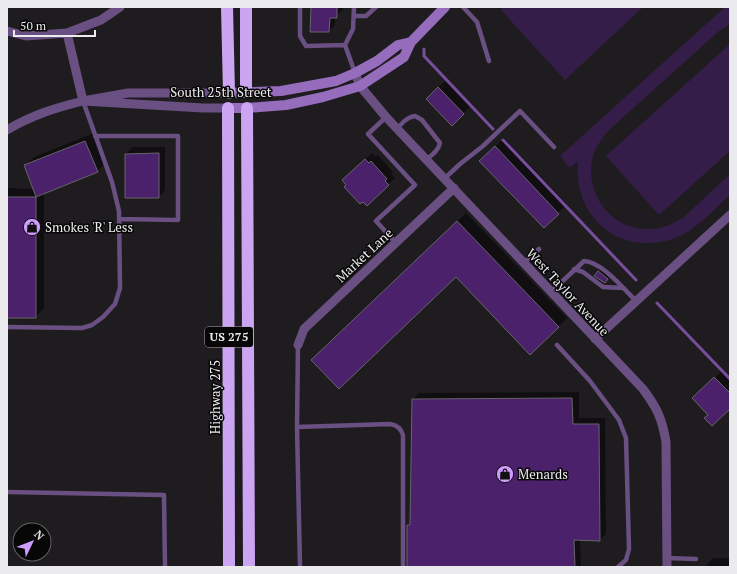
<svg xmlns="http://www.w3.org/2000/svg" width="737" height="574" font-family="'PT Serif',serif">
<rect width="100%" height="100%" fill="#1e1c1f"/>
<path fill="#351d49" d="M504,7H643L565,80L501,10Z
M725,7H730V24L719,31L609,130C603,137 596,146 593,156C583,192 611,231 650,229C663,229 673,224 684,217L730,174V195C712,211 693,234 669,240C615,255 573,214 578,161L570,168L560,156Z
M730,44V151L659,215L606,156Z"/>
<path fill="#0007" d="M312,7H343V10L335,17V25L329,31Z
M445,81L470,107L452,125L427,99Z
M94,133L106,163L97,171L44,193V308L35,317H7V188L34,189L25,165L34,157Z
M504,138L567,204L544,227L481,161Z
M132,147H165V190L159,197H126V154Z
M372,153L376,157L378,155L393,172L391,174L395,178L367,205L347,184L350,174Z
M466,213L567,318L558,327L456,276L321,351Z
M603,267L612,274L604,282L596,276Z
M722,371L730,380V407L709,415L693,398Z
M579,392V418H605L606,534L600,540H580L581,567H407L408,525L411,522L413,399L419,393Z
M713,558H730V567H707V565Z"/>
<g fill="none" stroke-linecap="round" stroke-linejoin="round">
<path stroke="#774e9c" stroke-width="3" d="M424,49V56L493,129
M503,140L636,280
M657,303L730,379"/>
</g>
<path fill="#4b216c" stroke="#666568" d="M311,7H337V18H330L329,32H310Z
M438,87L464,114L452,126L426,99Z
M85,141L98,172L36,197L24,165Z
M495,146L559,214L544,228L479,161Z
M159,153V198H125V154Z
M365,159L369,163L371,161L387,179L385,181L389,185L367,206L363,202L360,204L344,187L346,185L342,180Z
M7,197H36V318H7Z
M457,221L559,327L530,355L456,277L339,389L311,360Z
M598,271L608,279L605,283L594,276Z
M714,377L730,393V409L712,426L704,418L708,415L692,398Z
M572,398L573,424H599L600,541L574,540L575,567H407V525H410L412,399Z"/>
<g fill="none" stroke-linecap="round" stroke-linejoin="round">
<path stroke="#6a5082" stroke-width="4.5" d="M300,7V36L306,46L345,45L353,29L354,7
M463,7L477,22L489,61
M354,16H366L376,7
M345,45L355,73
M386,117L368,134L415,185L376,221L396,243
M397,129C402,123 407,117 415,116L422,120L440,143C439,150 432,155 426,160
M95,136H178V220L119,219
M444,179L460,164L483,146L520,111L554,147
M524,263L539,249
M574,269L583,272L603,287L623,288
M551,292L584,261C602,262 623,288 636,301
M7,327L82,328L92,325L103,317L115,304L120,288L119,211L112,182L83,101
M298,345L297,427L300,567
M557,345L590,381L619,420L626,438L629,549L626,560L618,567
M297,427L390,424C397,425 401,428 403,435V567
M7,492L164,495L165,567
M666,558L696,559"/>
<path stroke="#6a5082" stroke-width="9" d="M7,31L26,36L67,33L101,20L120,7
M355,73L360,86L386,117L643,389C657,408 662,418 666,442L667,567
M228,108H203L83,101L128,93H229
M7,130C32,115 55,108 83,101L67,33
M595,339L730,215
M298,345L304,329L454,188"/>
<path stroke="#966cbd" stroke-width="10" d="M229,93L281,91L336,81L355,73L377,61L398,45L411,42
M228,108H247L286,105L323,97L360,86L404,57L411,42L445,7"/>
<path stroke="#cba5f1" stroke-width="12" d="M227,7L229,93
M246,7V92
M228,108L229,567
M247,108L249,567"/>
</g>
<defs>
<symbol id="shop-disc" viewBox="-11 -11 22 22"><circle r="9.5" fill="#cf9dff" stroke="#080708"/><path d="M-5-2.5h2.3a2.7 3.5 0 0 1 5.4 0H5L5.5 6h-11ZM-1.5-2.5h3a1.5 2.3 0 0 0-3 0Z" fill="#111"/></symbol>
</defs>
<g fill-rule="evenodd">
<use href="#shop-disc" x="22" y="217" width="20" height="20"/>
<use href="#shop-disc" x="495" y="464" width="20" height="20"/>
</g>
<g text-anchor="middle" stroke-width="3" stroke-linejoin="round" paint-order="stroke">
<rect fill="#080708" stroke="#a7a6a8" stroke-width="1" x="205" y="327" width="48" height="20" rx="3"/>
<g font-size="12" font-weight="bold" fill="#ebeaec">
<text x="229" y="341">US 275</text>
</g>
<g font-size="13" fill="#ebeaec" stroke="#080708">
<text x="221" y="97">South 25th Street</text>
<text transform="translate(364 255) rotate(-43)" y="5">Market Lane</text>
<text transform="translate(568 292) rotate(47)" y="5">West Taylor Avenue</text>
<text transform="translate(215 397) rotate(-90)" y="5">Highway 275</text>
</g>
<g font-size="13" fill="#ebeaec" stroke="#080708" text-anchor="start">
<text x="45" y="232">Smokes 'R' Less</text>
<text x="518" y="479">Menards</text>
</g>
</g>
<rect width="737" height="574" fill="none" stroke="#ebeaec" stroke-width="16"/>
<g transform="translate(32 542) rotate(47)"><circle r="19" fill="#080708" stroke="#636263"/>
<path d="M0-3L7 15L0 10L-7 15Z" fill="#cf9dff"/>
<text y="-6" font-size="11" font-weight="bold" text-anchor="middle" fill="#ebeaec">N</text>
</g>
<path d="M14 30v6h81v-6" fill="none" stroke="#ebeaec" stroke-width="2"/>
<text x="20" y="30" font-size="12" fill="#ebeaec" stroke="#080708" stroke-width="3" paint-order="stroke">50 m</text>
</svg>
